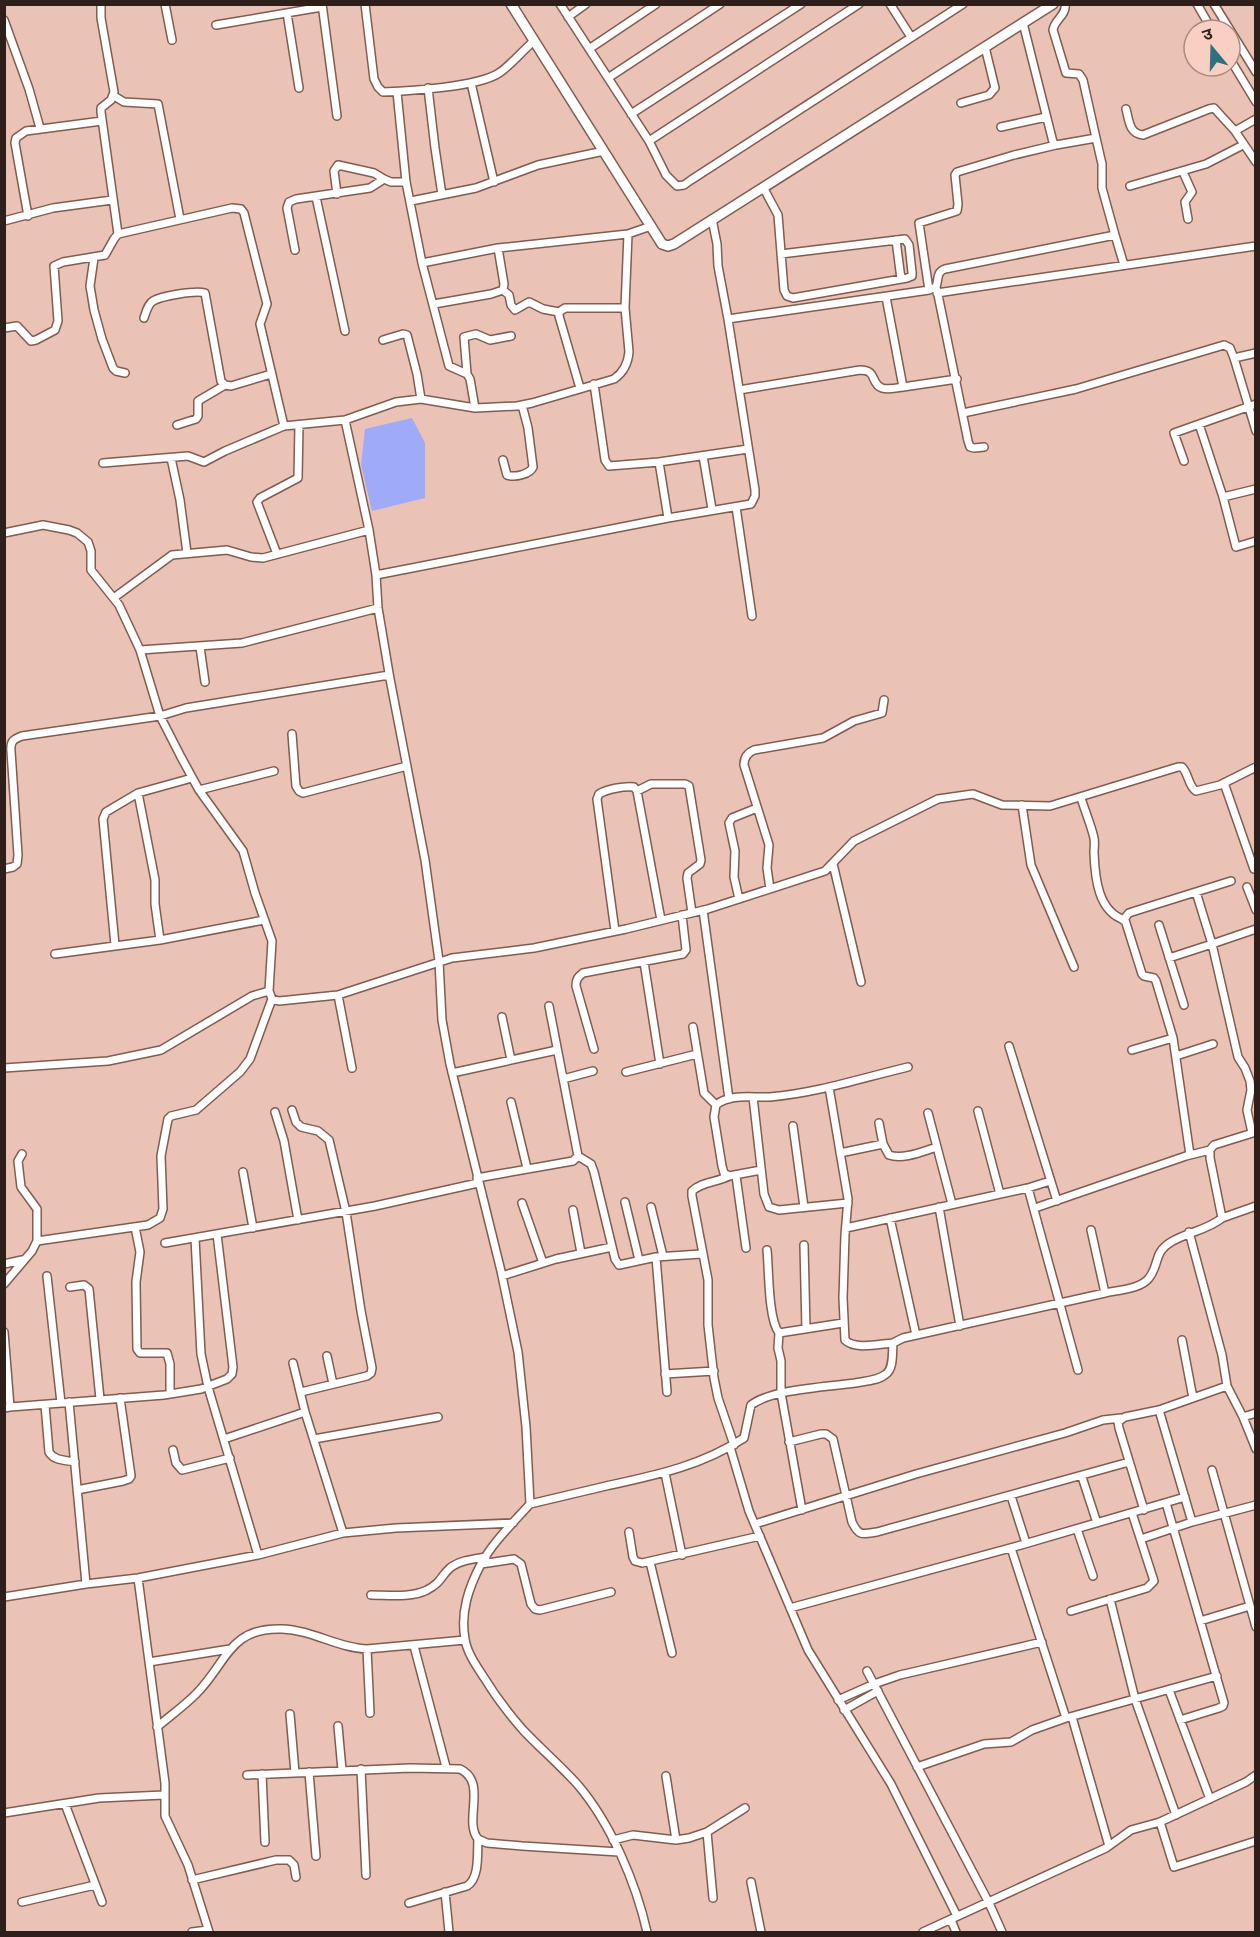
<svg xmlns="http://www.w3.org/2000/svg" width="1260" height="1937" font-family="'Roboto Serif','Noto Sans Devanagari',serif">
<rect width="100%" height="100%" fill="#ebc2b6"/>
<path fill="#9faaf8" d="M412,418L425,443V498L372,511L361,465L365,429Z"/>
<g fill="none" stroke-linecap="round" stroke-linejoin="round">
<defs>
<path id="street" d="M165,4L172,40
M322,4L337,116
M365,4L374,79L378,87L383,92C409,91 478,87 499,73C510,66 523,50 534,41
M560,4L649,141L666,175L677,186L684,185L691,180L963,4
M890,4L911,37
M1065,4C1067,15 1054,20 1053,30L1066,73L1079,74L1083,80L1096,138
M1197,4L1212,30
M1214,4L1256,72
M287,13L299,88
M568,17L586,4
M4,20L29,89L40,128
M216,25L322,7
M589,49L656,4
M1230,59L1256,102
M608,78L720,4
M471,83L494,182
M428,88L435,148L442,195
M397,92L406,182L422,263L449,366L467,374L470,379L475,408
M114,96L124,102L158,104L180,219
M961,103L989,95L995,88L985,47
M1126,109C1129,120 1129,134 1143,135L1209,109L1214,108L1235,131
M631,114L801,4
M1256,119L1235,131L1256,162
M1001,127L1046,117
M649,141L859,4
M1183,172L1192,192L1185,202L1188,219
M1130,186L1206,164L1243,145
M763,187L778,215L784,290L787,296L793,298L907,278L912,276V272L909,245L905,239L781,254
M337,194L334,171L338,165L374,173L384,179
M316,197L345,331
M411,201L476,188L538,165L604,151
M28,216L15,143L16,138L26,131L102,121
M4,221L53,208L112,200
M118,234L232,208L241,209L244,213L267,304L260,324L284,426
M1115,235L1124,265
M896,240L901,279
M295,250L287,208L289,202L296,199L370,188L384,179L391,182H406
M94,258L90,286L94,310L102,339L113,368L116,371L125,373
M422,263L498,248L628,234L651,226
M503,290L509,295L511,305L515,310L529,302L543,309L559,312
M929,290L919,223L957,211L958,204L955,175L957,172L1014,155L1056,145
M937,290L968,441L970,447L974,448L984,447
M937,293L1256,246
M886,297L903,387L957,379
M434,304L491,294L503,290L504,284L498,248
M144,318C146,312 148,304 153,301C161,296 196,290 205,293L221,381L225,385L231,386L271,374
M728,319L929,290L936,287C939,279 936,272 945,269L1115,235L1102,188V164L1096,138L1056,145L1053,142L1023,23
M4,328L17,326L31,341L36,340L55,330L58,321L54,266L63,262L105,255L114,239L118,234L101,112V108L111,100L114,92L101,18V4
M383,340L403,334L407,335L417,374L421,399
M1234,358L1256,353
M467,374L464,337L476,334L490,340L511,336
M594,384L605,460L609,466L659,462L748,449
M580,388L559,316V312L565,308H625
M739,390L860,370C878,370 870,384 882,388C888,390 897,388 903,387
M963,413L1076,389L1224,345L1230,348L1234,358L1256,431
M345,420L369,530L376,575L378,608L390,679L425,860L439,961L442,1020L450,1064L501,1271L518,1352L526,1427L530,1504C513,1523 493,1542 481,1564C469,1587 460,1612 465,1639C467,1653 477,1667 485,1679C496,1697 509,1714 523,1730C541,1749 561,1766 578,1785C611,1824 636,1883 647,1932
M1199,424L1223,497L1236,547L1256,541
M177,425L196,419L198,416V401L225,385
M703,456L712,509
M171,458L180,500L187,553
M503,460L507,475C515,478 530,474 533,467L528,428L522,405
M1184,461L1174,433L1256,404
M659,462L668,518
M103,463L188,456L204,462L225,451L284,426L345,420L396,402L421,399L475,408L517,406L532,403L614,379C623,373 628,363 629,352L625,308L628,234
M1223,497L1256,489
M736,507L752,616
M4,533L43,525L69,530L77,533L88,542L91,551V570L119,605L140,650L160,716L181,757L199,790L243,851L255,893L272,941L269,991L272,999L279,1001L338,995L452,958L534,948L626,929L708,909L825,871L854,841L938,799L973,794L1002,805L1050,806L1178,767H1182C1189,774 1188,786 1196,791L1220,785L1256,767
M277,554L257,502L260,498L298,478L299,425
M376,575L668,518L751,504L755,496V490L728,319L718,266L717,244L712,219
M115,597L172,555L227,550L251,557L263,558L369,530
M200,647L205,682
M140,650L242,643L378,608
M292,734L296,786L299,791L303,793L407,766
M1224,783L1254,869
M199,790L274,771
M637,791L651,784H685L689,786L701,860L700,864L688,873L687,878L692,913
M138,793L155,880V904L160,940
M1081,798C1085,811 1091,825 1094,838C1095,843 1094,848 1094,853C1095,878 1098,912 1125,920L1142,974L1144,976L1154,978L1156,981L1173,1038L1190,1155
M1022,805L1031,865L1074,967
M833,864L861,982
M4,869L13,867L17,864L18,855L11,751C10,741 14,739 22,736L160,716L186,708L389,675
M1247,887L1256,910
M770,889L767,868L769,845L744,765C744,758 747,753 754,750L823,738L854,721L882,713L884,700
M739,899L734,877L735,851L729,823L732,818L757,808
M703,910L729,1099
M1123,920L1129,913L1135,911L1231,881
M1159,925L1184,1005
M615,931L597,799L599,794C607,789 624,786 634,787L637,791L661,920
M115,945L103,819L106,812L138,793L192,778
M55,954L160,940L264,920
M1169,958L1212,944L1196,892
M644,962L660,1064
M338,995L352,1068
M502,1017L511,1060
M693,1027L704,1093L716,1105
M1009,1046L1057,1201
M594,1049L576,986C576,979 578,977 583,973L683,954L686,950L682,915
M1132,1050L1173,1038
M1176,1056L1213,1044
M4,1068L108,1061L161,1050L252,996L269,991
M626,1072L697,1054
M452,1073L557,1050
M563,1079L593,1071
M829,1087L848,1199L845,1235L843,1298L845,1340C855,1350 879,1344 893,1343
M753,1097L764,1194L769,1207L779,1210L848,1203
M511,1102L527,1168
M292,1110L296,1122L301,1127L318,1131L329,1140L346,1212L361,1311L372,1368L371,1373L367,1376L301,1392
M978,1111L1000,1194
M275,1112L284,1141L298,1220
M928,1113L952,1204
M879,1123L883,1144L889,1155C904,1160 923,1151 937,1147
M793,1126L804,1207
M1252,1133L1247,1110L1251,1090L1250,1081L1245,1068L1238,1057L1212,944L1256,929
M840,1153L883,1144
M578,1156L591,1164L594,1172L615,1259L619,1265L656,1257L701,1254
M761,1170L729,1176L724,1173L722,1166L714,1117L716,1105C730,1093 753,1098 770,1097C817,1093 862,1078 908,1067
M243,1172L253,1228
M729,1176C718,1182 701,1182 692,1191V1196L708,1280V1325L714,1378L718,1398L734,1445
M736,1176L746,1248
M477,1178L573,1161L578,1156L549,1006
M1028,1188L1078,1370
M625,1202L639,1260
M522,1203L543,1263
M651,1207L663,1256
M939,1207L960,1326
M1035,1208L1186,1156L1210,1150
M573,1210L581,1253
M890,1218L916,1335
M1222,1218L1256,1206
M135,1227L140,1252L136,1282L137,1349L140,1353H167L170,1364V1394
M846,1228L1028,1188L1050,1181
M1091,1230L1105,1293
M1189,1232L1222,1355L1227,1386L1243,1417L1256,1413
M195,1238L201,1354L208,1387L258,1555
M37,1241L148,1225L160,1218L163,1209L161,1156L168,1119L171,1116L196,1110L240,1072L250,1059L272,999
M165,1243L375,1206L478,1183
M804,1245L806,1329
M767,1250C769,1269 768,1319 779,1333L843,1323
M656,1257L667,1392
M4,1264L22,1260
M47,1276L61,1403
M502,1276L556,1259L612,1247
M4,1284L32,1251L37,1241V1209L21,1187L18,1161L22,1154
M70,1287L84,1285L89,1289L100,1399
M4,1332L10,1407L4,1408
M779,1333L778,1348L781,1361V1393L802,1510
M1182,1340L1193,1398
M327,1356L333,1384
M293,1363L305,1412L343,1533
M665,1374L714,1371
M69,1402L86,1584
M45,1405L49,1452C54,1461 66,1460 75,1462
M10,1407L164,1395L201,1389L227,1379L232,1374L233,1367L217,1234
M1159,1410L1192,1522
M1243,1417L1256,1449
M224,1439L305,1412
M314,1439L438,1417
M789,1442L821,1434H826L833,1439L852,1522C859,1537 863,1534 877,1532L1129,1462
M730,1447L749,1511L808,1650L891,1784L957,1916
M173,1450L176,1463L182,1470L230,1458
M1212,1470L1256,1627
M665,1473L682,1555
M1082,1477L1097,1523
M77,1490L123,1481L129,1479L131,1476L120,1398
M1011,1496L1026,1543
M1166,1503L1224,1703L1223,1706L1219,1708L1180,1720
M530,1504C555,1498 580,1492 606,1486C656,1475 701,1466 744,1438L751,1405C772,1389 827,1387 855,1383C864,1381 878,1381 886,1374C894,1368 892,1353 893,1343L903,1338L1105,1293C1118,1290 1141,1289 1149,1278C1160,1264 1153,1253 1171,1242C1187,1232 1208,1230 1222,1218L1210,1158V1150L1214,1145L1256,1132
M1144,1510L1119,1428L1118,1422L1125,1417L1159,1410L1227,1386
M755,1524L916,1474L1065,1433L1103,1420L1121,1418
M1077,1529L1093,1576
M629,1532L633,1557L635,1561L642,1563L760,1536
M1141,1539L1192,1522L1256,1505
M1011,1548L1066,1718
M650,1562L672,1653
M481,1564L514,1559L521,1564L531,1604L535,1609L540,1610L611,1592
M138,1578L165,1783V1816L188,1865L209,1932
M371,1595C388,1595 411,1598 427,1590C442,1582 440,1577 450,1568C460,1560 474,1559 486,1557
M4,1597L86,1584L138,1578L258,1555L343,1533L396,1528L513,1523
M1110,1599L1135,1699L1176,1815
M790,1608L1021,1545L1185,1497
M1071,1611L1147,1588L1154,1581L1132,1513
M1200,1621L1250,1606
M414,1646L446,1767
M367,1649L370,1713
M149,1662L230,1649
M867,1671L989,1903L1002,1932
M1169,1690L1210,1799
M838,1700L874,1684L900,1675L1042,1642
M844,1710L878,1691
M290,1714L295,1773
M1072,1717L1109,1846
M338,1726L342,1770
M157,1727C170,1716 184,1706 196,1694C227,1663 229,1627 282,1629C312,1630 338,1648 367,1649L465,1640
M917,1767L984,1744L1011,1742L1032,1730L1066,1718L1217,1676
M361,1769L366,1875
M309,1772L316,1856
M262,1774L265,1842
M247,1775L410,1768L460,1769C488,1782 463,1821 478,1839L487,1843L522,1846L619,1852
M666,1776L676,1840
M65,1804L102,1902
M4,1813L99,1798L164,1795
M1160,1822L1246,1782L1256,1775
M707,1832L713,1898
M613,1840L633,1835L676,1840L689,1838L707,1832L745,1808
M192,1880L276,1860H289L294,1865L296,1877
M751,1882L761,1932
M445,1892L449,1932
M22,1902L95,1885
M409,1903L467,1886C480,1878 477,1853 478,1839
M951,1920L956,1932
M192,1932L208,1930
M923,1932L1106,1848L1131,1830L1160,1822L1174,1867L1256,1841"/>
<path id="secondary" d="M511,4L662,244L668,246L674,244L1053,4"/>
</defs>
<use href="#street" stroke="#805c51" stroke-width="10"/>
<use href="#secondary" stroke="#805c51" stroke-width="12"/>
<use href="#street" stroke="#fff" stroke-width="7"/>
<use href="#secondary" stroke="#fff" stroke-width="9"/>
</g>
<rect width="1260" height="1937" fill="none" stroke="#2e1f1b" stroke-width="12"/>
<g transform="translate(1212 48) rotate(341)"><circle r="28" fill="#f9cfc3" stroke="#a88980" stroke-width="1.5"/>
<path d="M0-4.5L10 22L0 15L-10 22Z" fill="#2c7081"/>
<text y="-9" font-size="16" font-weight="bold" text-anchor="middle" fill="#2e1f1b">उ</text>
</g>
</svg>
